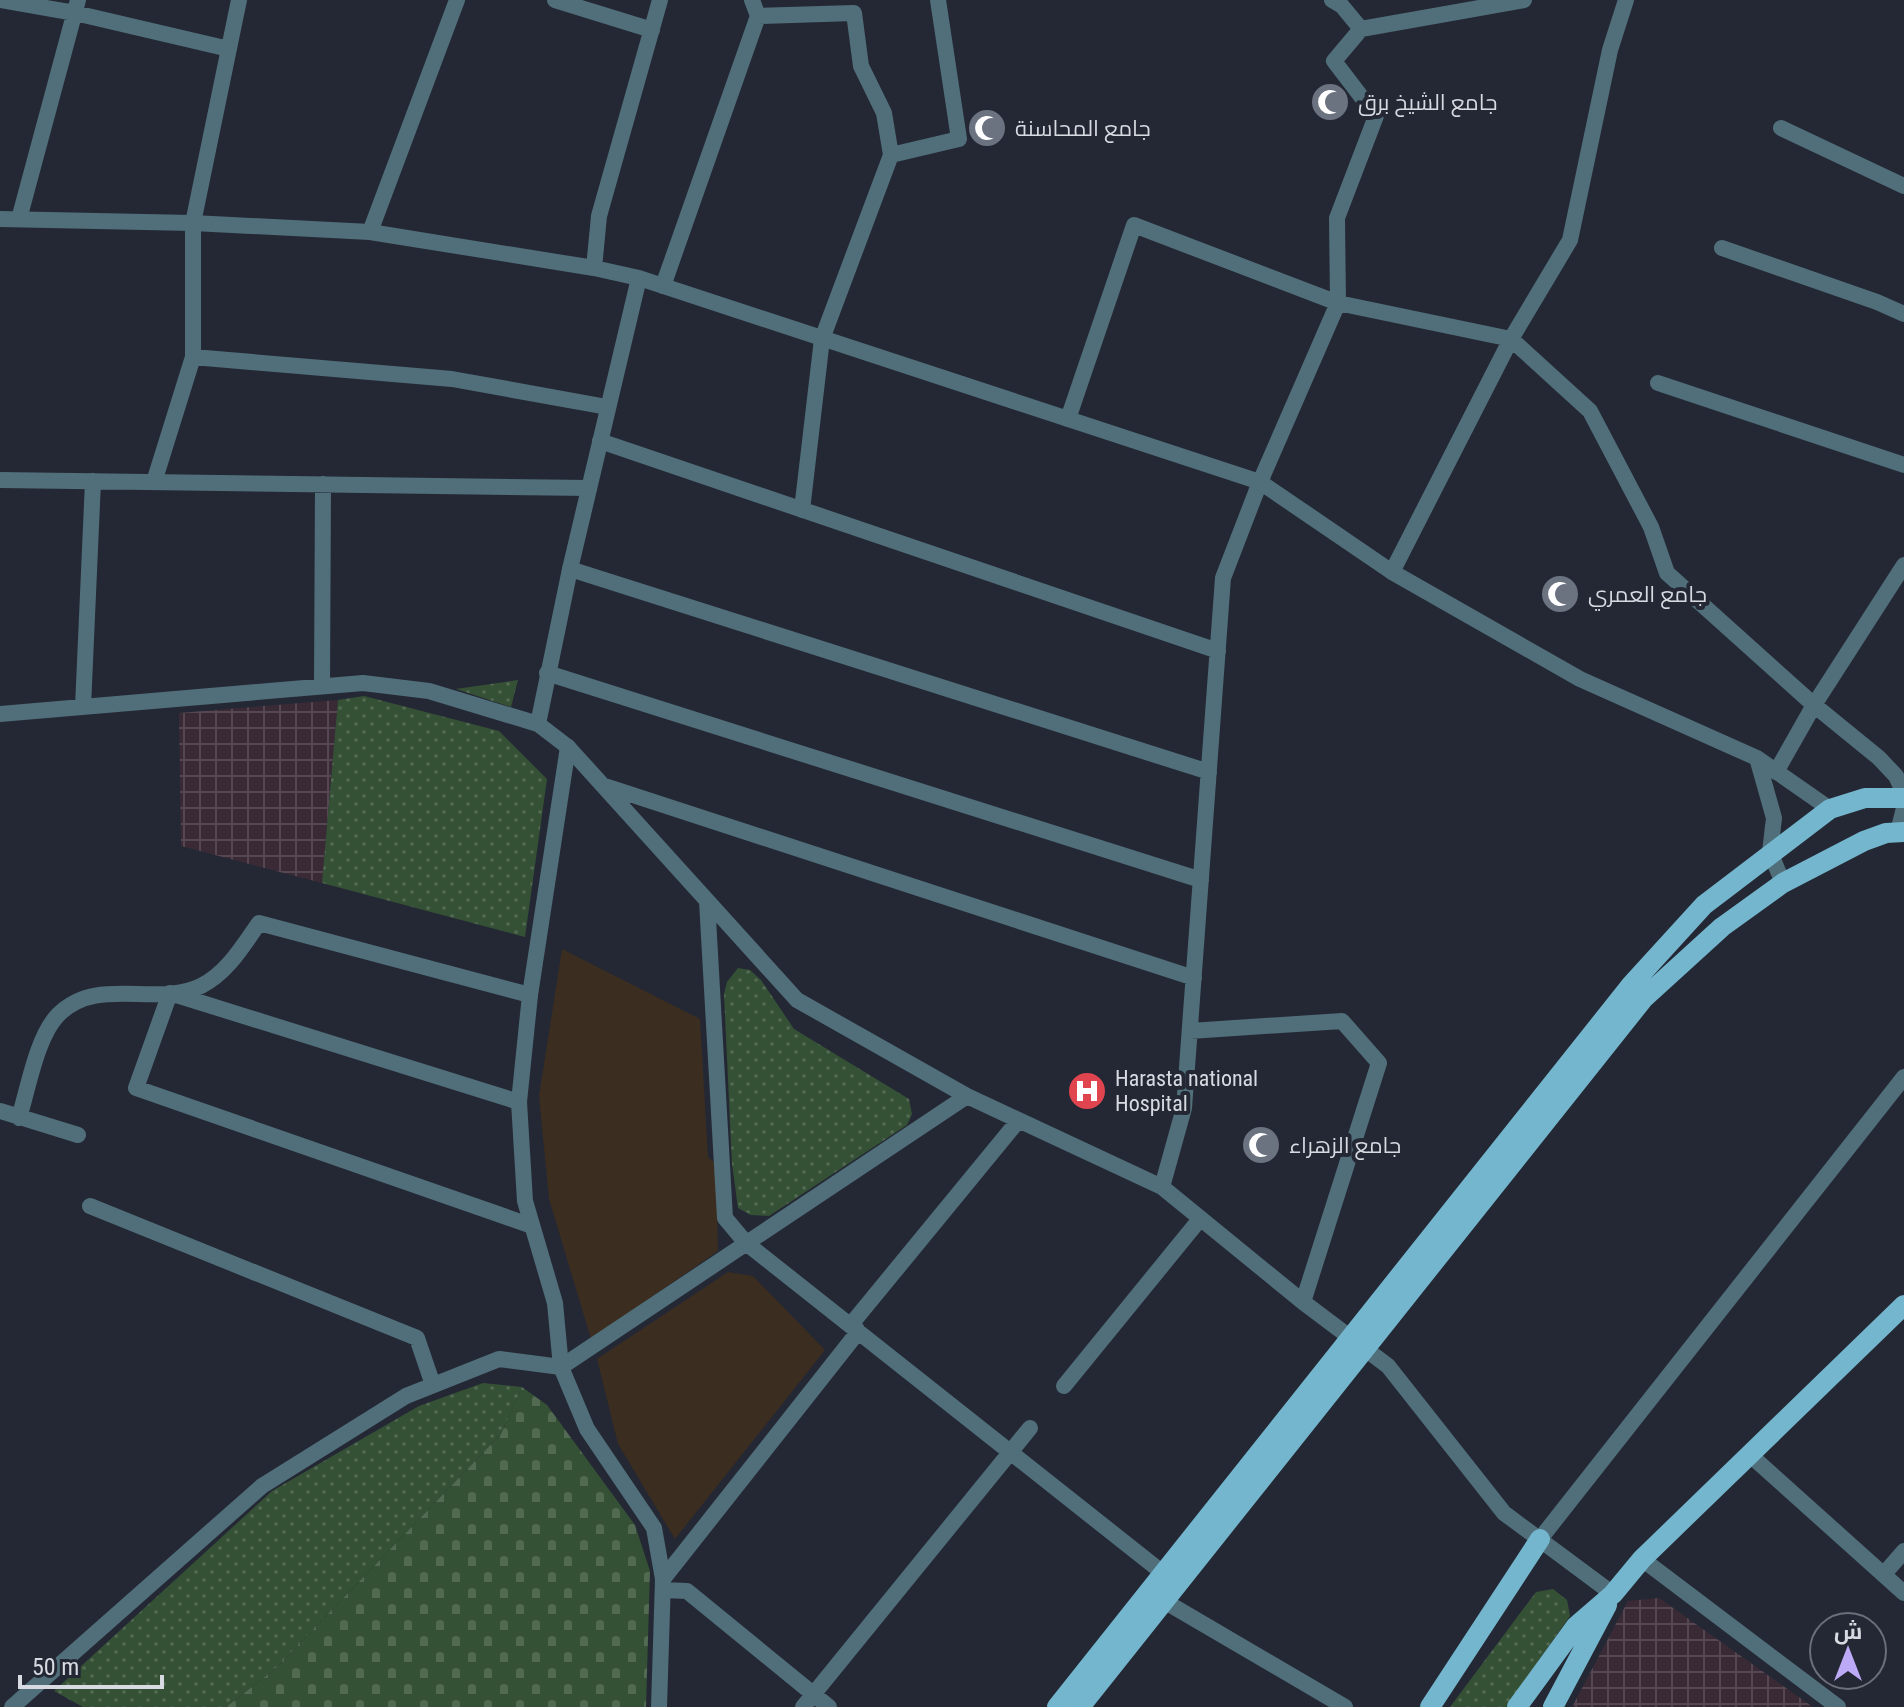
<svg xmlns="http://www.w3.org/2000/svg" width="1904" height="1707" font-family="'Roboto Condensed',Cairo,sans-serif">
<defs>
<pattern id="industrial-grid" width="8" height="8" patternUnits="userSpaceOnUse" patternTransform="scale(2)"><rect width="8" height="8" fill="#3a2a36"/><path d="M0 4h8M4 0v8" fill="none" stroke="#564853"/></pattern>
<pattern id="grass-dots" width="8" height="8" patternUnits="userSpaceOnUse" patternTransform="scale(2)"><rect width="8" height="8" fill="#355135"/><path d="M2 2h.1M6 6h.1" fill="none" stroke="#526952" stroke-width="1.8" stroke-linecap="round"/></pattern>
<pattern id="cemetery-stones" width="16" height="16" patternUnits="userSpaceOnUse" patternTransform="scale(2)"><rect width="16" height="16" fill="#355135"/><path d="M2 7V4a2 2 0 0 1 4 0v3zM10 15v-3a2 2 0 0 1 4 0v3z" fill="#526952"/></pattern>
</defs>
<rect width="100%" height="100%" fill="#242834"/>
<path fill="url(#industrial-grid)" d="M338,700L322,883L181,846L179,713Z
M1659,1598L1813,1707H1572L1628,1601Z"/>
<path fill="#3b2d20" d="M562,949L700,1019L708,1157L716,1164L718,1251L591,1339L549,1199L539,1096Z
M728,1272L753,1276L825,1350L675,1539L618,1444L597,1359Z"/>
<path fill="url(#grass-dots)" d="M518,680L511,707L456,689Z
M364,696L499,731L547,779L525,937L322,883L338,700Z
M738,968L750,970L761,980L794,1029L909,1099L912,1114L907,1125L769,1216L751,1215L738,1208L732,1164L724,994L727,982Z
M483,1383L522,1387L501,1434L275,1669L226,1707H83L54,1691L272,1491L419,1406Z
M1553,1589L1567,1600L1570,1616L1506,1707H1450L1536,1592Z"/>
<path fill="url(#cemetery-stones)" d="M522,1387L547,1405L635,1525L650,1571L646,1707H226L275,1669L501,1434Z"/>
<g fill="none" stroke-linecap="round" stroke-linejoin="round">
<path stroke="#506f7a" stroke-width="16" d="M0,0L75,13L229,49
M555,0L652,30
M1332,0L1342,6L1361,29L1524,0
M758,16L854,13L861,66L884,113L891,155
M1781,128L1904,186
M19,219L78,0
M370,232L457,0
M1722,248L1877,302L1904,314
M663,286L758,16L752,0
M193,357L452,379L607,407
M1658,383L1904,465
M1068,419L1134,225L1338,303L1511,339L1590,411L1651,527L1667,573L1814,705L1879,758L1896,776L1904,793
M600,441L1218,651
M0,480L589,488
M154,482L193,357V223L239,0
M802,510L822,339L891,155L959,139L938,0
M570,569L1209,772
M1392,572L1511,339L1570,240L1610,50L1626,0
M547,673L1201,880
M322,686L323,484
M83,707L93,481
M0,714L363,683L429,691L538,724L568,747L797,1000L967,1096L1162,1187L1303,1302L1388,1366L1504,1513L1613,1594
M1776,772L1814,705L1904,565
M602,785L1194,978
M707,901L725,1218L746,1243L1163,1573
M1190,1031L1342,1021L1379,1063L1303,1302
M519,1102L170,993L136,1088L532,1226
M0,1111L78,1135
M19,1118C28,1089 37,1036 58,1015C97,975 156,1008 201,986C227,973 243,946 259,923L530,995
M1162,1187L1184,1108L1223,578L1260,482L1338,303L1337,218L1376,116L1334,61L1361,29
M90,1206L417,1338L433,1385
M1064,1386L1200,1219
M1749,1454L1904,1593
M1540,1539L1904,1077
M1642,1559L1838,1707
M1884,1574L1904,1551
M663,1579L858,1332L853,1322L1018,1121
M663,1590L687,1591L829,1707
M1164,1601L1345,1707
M12,1707L262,1486L406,1396L499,1359L561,1367L967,1096
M803,1707L1030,1428"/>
<path stroke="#506f7a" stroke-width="16" d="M0,219L193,223L370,232L594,268L639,278L1260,482L1392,572L1580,679L1757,758L1830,809
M594,268L599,216L660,0
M538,724L570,569L639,278
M568,747L530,995L519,1102L525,1201L555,1303L561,1367L587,1429L654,1528L663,1579L659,1707
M1757,758L1774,818L1770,852L1783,883
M1898,832L1904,808"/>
<path stroke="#74b6cd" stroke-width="20" d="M1057,1707L1631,985L1704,905L1830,809L1865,798H1904
M1080,1707L1644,998L1722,927L1783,883L1864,841L1886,833L1904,832
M1430,1707L1540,1539
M1517,1707L1576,1626L1613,1594L1642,1559L1904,1305
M1553,1707L1607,1605"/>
</g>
<defs>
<symbol id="mosque-disc" viewBox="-11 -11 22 22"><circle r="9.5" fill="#6b7280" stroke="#242834"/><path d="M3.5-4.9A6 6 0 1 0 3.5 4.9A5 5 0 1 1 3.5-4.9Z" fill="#fff"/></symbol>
<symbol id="hospital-disc" viewBox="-11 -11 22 22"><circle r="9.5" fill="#e0444e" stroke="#242834"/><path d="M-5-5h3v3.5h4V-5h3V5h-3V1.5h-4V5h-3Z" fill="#fff"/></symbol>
</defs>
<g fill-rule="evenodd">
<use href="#mosque-disc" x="1308" y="80" width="44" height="44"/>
<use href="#mosque-disc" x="965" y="106" width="44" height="44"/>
<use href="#mosque-disc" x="1538" y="572" width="44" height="44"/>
<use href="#hospital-disc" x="1065" y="1069" width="44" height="44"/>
<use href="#mosque-disc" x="1239" y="1123" width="44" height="44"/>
</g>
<g text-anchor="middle" stroke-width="8" stroke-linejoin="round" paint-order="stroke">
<g font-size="22" fill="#d7dae1" stroke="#242834" text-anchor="start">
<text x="1358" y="110">جامع الشيخ برق</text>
<text x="1015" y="136">جامع المحاسنة</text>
<text x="1588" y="602">جامع العمري</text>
<text x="1115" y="1086">Harasta national<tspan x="1115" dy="25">Hospital</tspan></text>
<text x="1289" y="1153">جامع الزهراء</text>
</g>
</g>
<g transform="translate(1848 1651)"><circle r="38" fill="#242834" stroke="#6c6f79" stroke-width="2"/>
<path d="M0-6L14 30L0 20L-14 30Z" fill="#bcaaf6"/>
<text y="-12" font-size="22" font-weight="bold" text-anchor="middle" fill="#d7dae1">ش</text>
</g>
<path d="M20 1675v12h142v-12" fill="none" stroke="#d7dae1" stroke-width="4"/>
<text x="32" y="1675" font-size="24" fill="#d7dae1" stroke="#242834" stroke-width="6" paint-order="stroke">50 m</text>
</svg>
